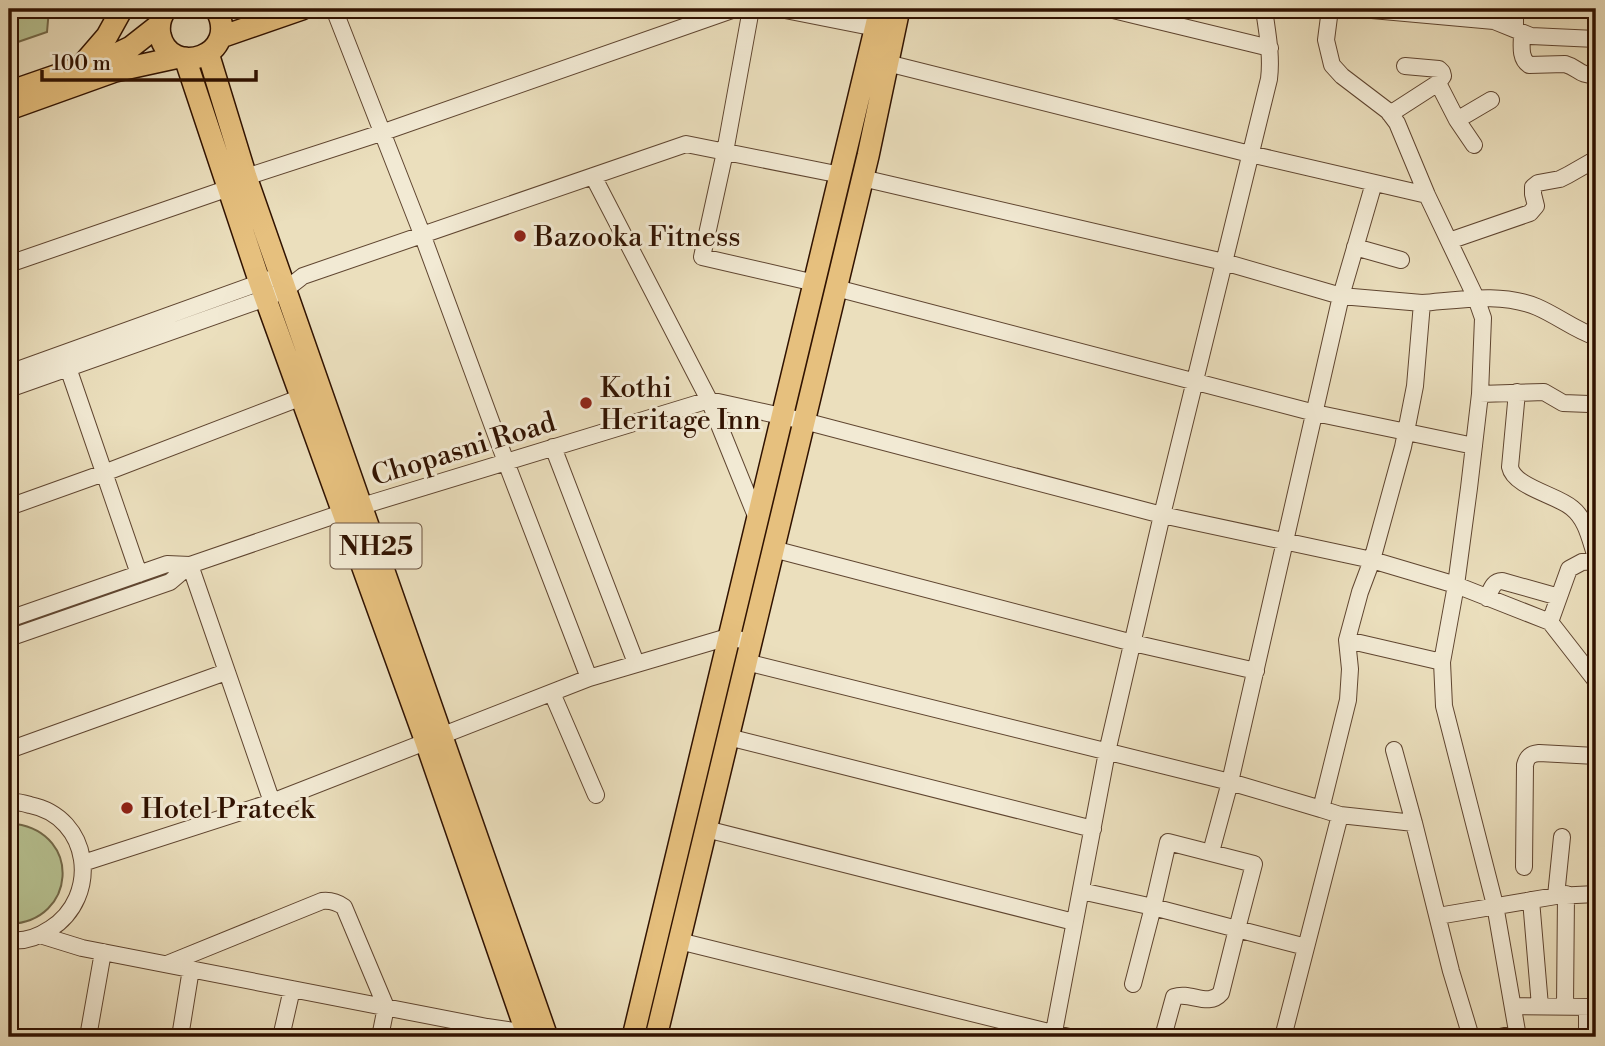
<svg xmlns="http://www.w3.org/2000/svg" width="1605" height="1046" font-family="'Libre Bodoni',serif">
<rect width="100%" height="100%" fill="#ebdfbd"/>
<filter id="stains"><feTurbulence type="fractalNoise" baseFrequency=".00286" numOctaves="4"/><feColorMatrix values="0 0 0 0 .2 0 0 0 0 .09 0 0 0 0 .02 0 0 0 .5 -.17"/></filter>
<radialGradient id="worn" r=".72"><stop offset=".6" stop-color="#630" stop-opacity="0"/><stop offset="1" stop-color="#630" stop-opacity=".3"/></radialGradient>
<path fill="#b7c292" stroke="#746a4a" stroke-width="2" d="M9,9H49L47,32L9,45Z
M16,824C82,834 76,921 10,924H9V825Z"/>
<g fill="none" stroke-linecap="round" stroke-linejoin="round">
<defs>
<path id="minor" d="M334,9L422,234L506,462L589,678
M751,9L725,152L702,257L815,283
M780,9L876,28
M1109,9L1270,48
M1330,9L1326,40L1332,65L1342,76L1388,111L1397,123L1427,195L1476,298L1483,318L1480,394L1469,488L1456,585L1442,662L1444,706L1495,905L1518,1037
M1330,10L1361,9L1494,21L1531,36L1596,39
M1515,29V9
M1522,33C1522,44 1519,58 1529,65L1565,64C1579,68 1579,76 1596,75
M887,63L1250,154L1427,195
M1438,83L1457,120L1491,100
M1390,114L1438,83L1443,76L1442,72L1439,69L1405,66
M1457,120L1474,145
M593,176L709,400L758,521
M246,177L381,133L735,9
M862,178L1224,262L1341,296L1422,303L1415,386L1403,447L1372,560L1360,592L1347,640L1350,669L1348,700L1321,809L1340,815L1283,1037
M1449,241L1530,213L1536,206L1533,194V187L1538,183L1560,179L1568,175L1596,159
M1355,247L1401,260
M9,264L229,188
M836,288L1315,413L1474,446
M1422,303C1460,300 1501,292 1537,307C1558,316 1575,330 1596,337
M65,359L139,574
M9,373L270,279
M9,389L266,298L285,290L303,276L686,144L841,175
M1517,392L1510,467C1514,487 1557,495 1572,508C1587,520 1590,540 1596,557
M1480,394L1544,392L1563,403L1589,404
M553,447L636,663
M9,507L104,473L302,397
M773,549L1133,643L1256,671
M190,565L272,802
M1487,598C1491,590 1493,581 1502,581L1559,597
M9,619L167,564L190,565L362,506L709,400L804,421L1162,515L1372,560L1456,585L1550,622L1596,681
M1550,622L1569,569L1582,562L1596,561
M9,638L170,582L190,565
M1347,640L1442,662
M746,662L1230,782L1321,809
M552,693L596,795
M728,737L1093,829
M9,750L226,672
M1394,750L1414,823
M9,802C16,801 23,803 30,805C91,817 101,897 50,929C38,937 23,942 9,940
M1340,815L1414,823L1451,971L1471,1037
M706,829L1074,922
M1211,852L1230,782L1341,296L1374,183
M83,863L272,802L589,678L728,637L751,642
M1524,867L1525,765C1527,757 1530,754 1539,753L1596,756
M1081,891L1153,907L1168,842L1254,864L1237,929L1306,947
M1556,896L1562,837
M1531,900L1540,1006
M1438,916L1556,896L1596,894
M40,935L82,948L487,1027L527,1033
M679,941L1069,1037
M167,964L322,901C331,900 337,902 344,907L386,1007L380,1037
M1133,984L1153,907L1237,929L1221,993C1208,1008 1191,991 1174,997L1163,1037
M1513,1006L1596,1007
M1565,1006L1566,894
M1587,1007V1028L1590,1032L1596,1035
M88,1037L103,952
M180,1037L191,969
M281,1037L292,989
M1053,1037L1107,752L1162,515L1269,79C1272,55 1267,32 1264,9
M1500,1037L1518,1033"/>
<path id="major" d="M166,9C160,17 158,25 160,35C170,79 242,56 216,9
M221,37L302,9
M208,53L246,177L547,1037
M185,58L260,283L426,742L528,1037
M82,65L107,36L122,9
M9,92L110,57L131,47L159,25
M9,109L115,71L179,57
M633,1037L880,9
M656,1037L868,156L899,9"/>
</defs>
<use href="#minor" stroke="#5f4530" stroke-width="18"/>
<use href="#major" stroke="#301201" stroke-width="24"/>
<use href="#minor" stroke="#f2ead4" stroke-width="16"/>
<use href="#major" stroke="#e6c07e" stroke-width="21"/>
</g>
<g fill="#8f2418" stroke="#f2ead4" stroke-width="2.5">
<circle cx="520" cy="236" r="7"/>
<circle cx="586" cy="403" r="7"/>
<circle cx="127" cy="808" r="7"/>
</g>
<g text-anchor="middle" stroke-width="6" stroke-linejoin="round" paint-order="stroke">
<rect fill="#f2ead4" stroke="#6a5340" stroke-width="2" x="330.5" y="523.5" width="91" height="45" rx="5"/>
<g font-size="26" font-weight="bold" fill="#301201">
<text x="376" y="555">NH25</text>
</g>
<g font-size="28" fill="#301201" stroke="#f2ead4" text-anchor="start">
<text x="534" y="246">Bazooka Fitness</text>
<text x="600" y="397">Kothi<tspan x="600" dy="32">Heritage Inn</tspan></text>
<text x="141" y="818">Hotel Prateek</text>
</g>
<g font-size="28" fill="#301201" stroke="#f2ead4">
<text transform="translate(463 448) rotate(-17)" y="10">Chopasni Road</text>
</g>
</g>
<rect width="1605" height="1046" fill="none" stroke="#ebdfbd" stroke-width="35"/>
<rect x="10" y="10" width="1584" height="1025" fill="none" stroke="#301201" stroke-width="3.5"/>
<rect x="18" y="18" width="1570" height="1011" fill="none" stroke="#301201" stroke-width="2"/>
<path d="M42 70v10h214v-10" fill="none" stroke="#301201" stroke-width="3.5"/>
<text x="52" y="70" font-size="21" fill="#301201" stroke="#f2ead4" stroke-width="5" paint-order="stroke">100 m</text>
<rect width="100%" height="100%" filter="url(#stains)"/>
<rect width="100%" height="100%" fill="url(#worn)"/>
</svg>
